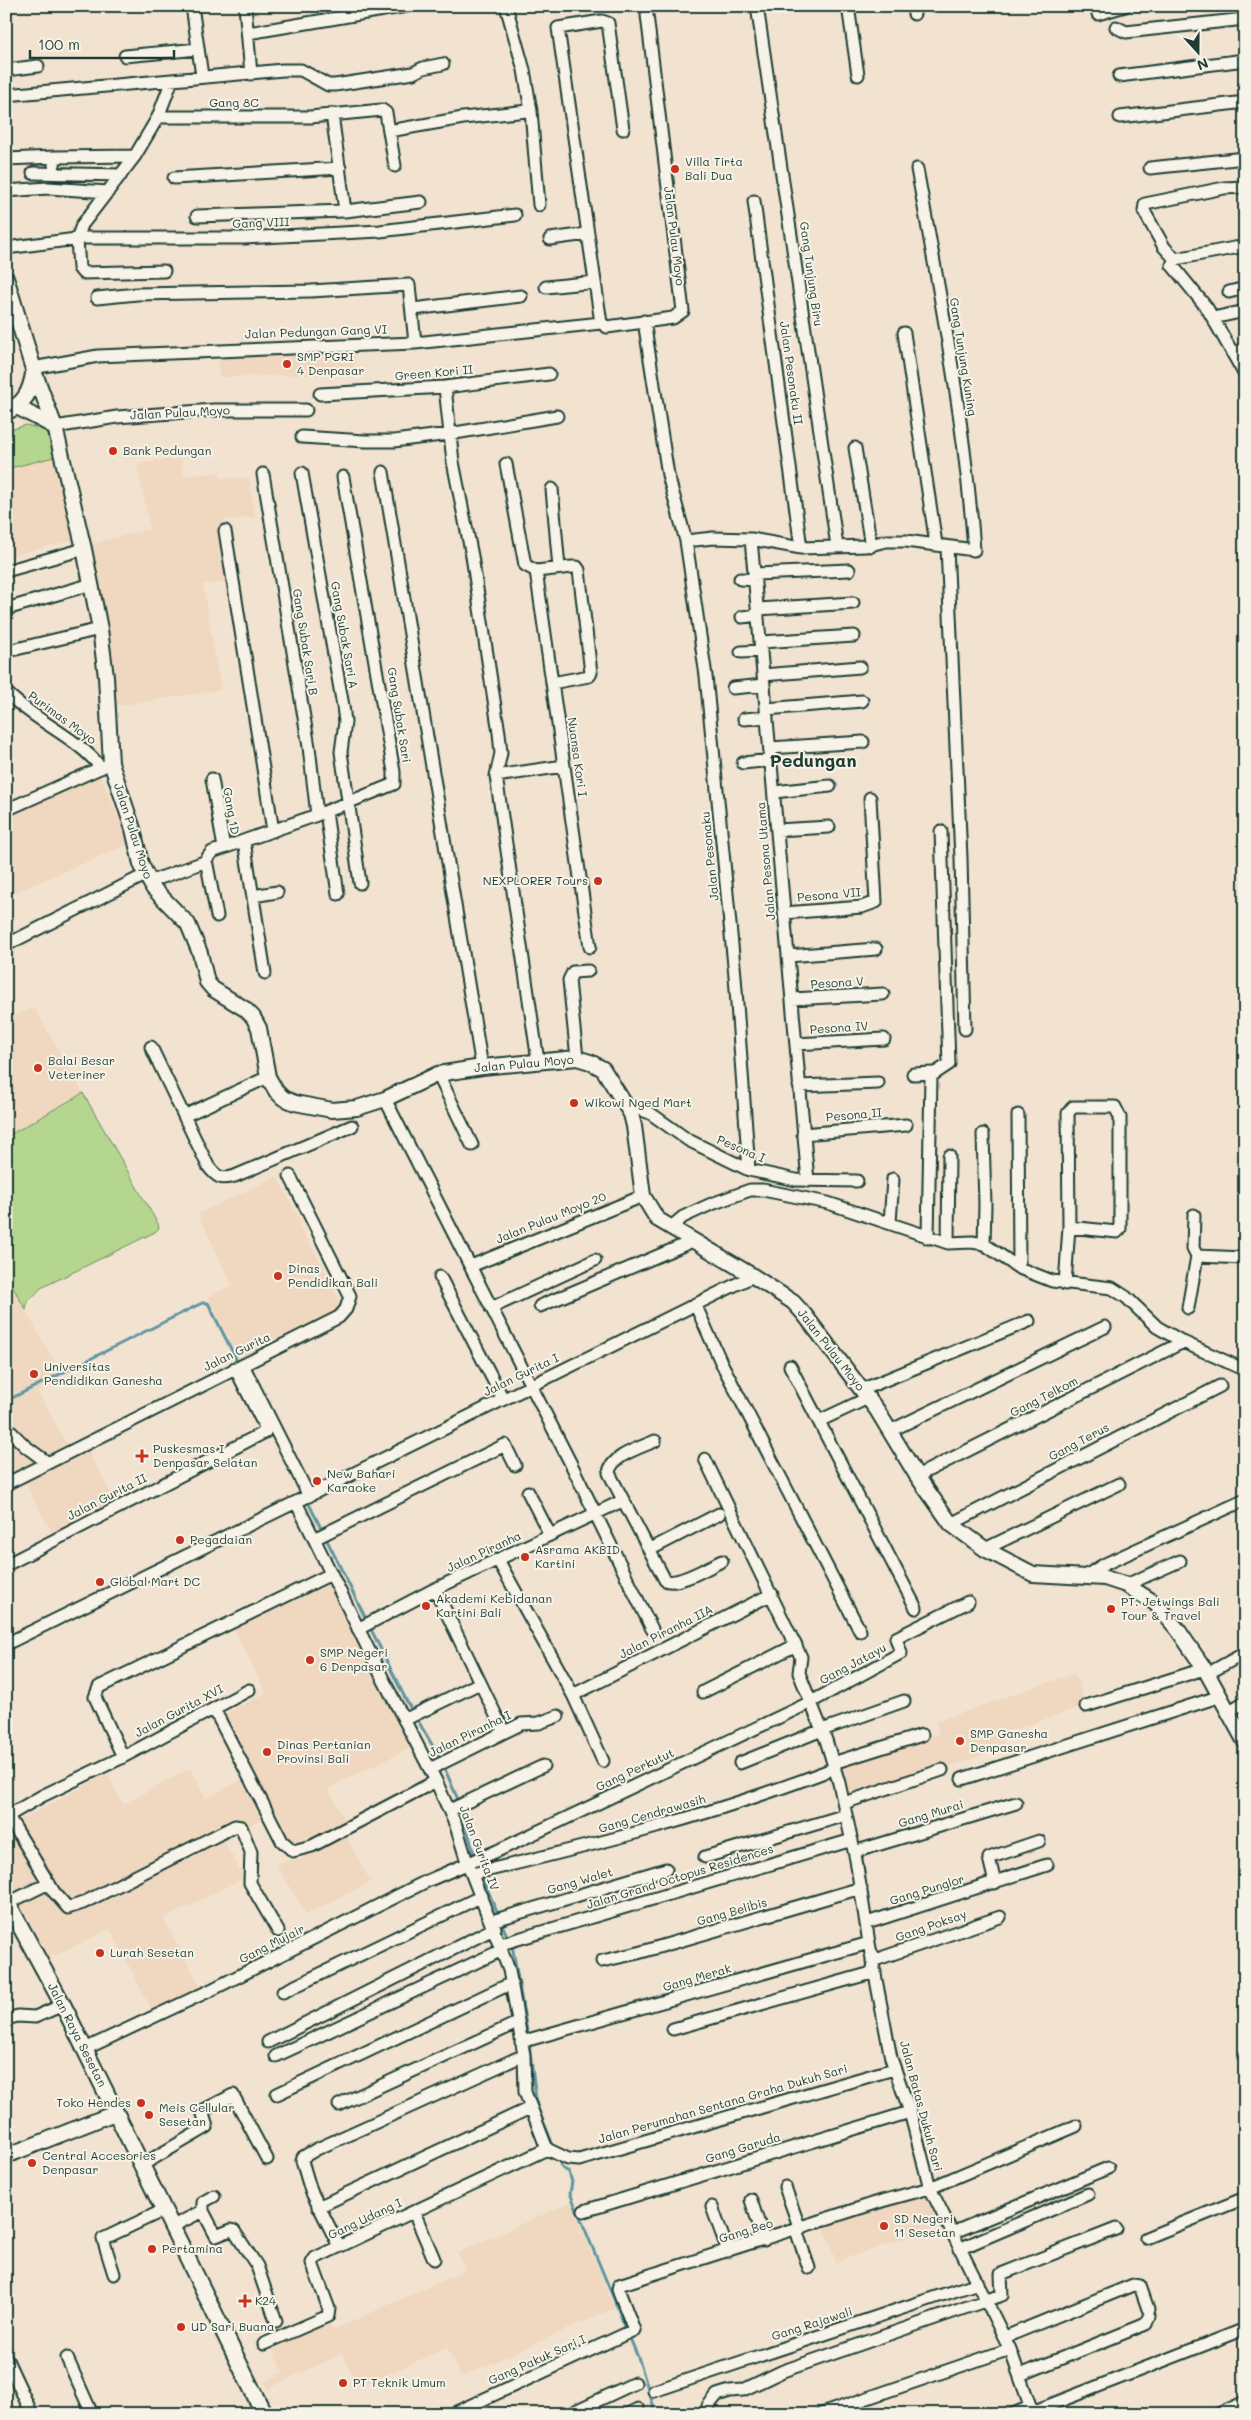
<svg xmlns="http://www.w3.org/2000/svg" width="1251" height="2420" font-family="Mali,sans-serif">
<rect width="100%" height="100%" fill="#f2e3d0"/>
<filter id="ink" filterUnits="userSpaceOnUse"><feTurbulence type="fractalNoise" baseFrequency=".02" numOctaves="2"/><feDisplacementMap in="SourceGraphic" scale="10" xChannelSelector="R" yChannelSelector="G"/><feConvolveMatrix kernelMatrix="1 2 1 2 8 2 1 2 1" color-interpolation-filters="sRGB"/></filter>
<g filter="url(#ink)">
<path fill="#efd8bf" d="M356,346L354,373L219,377V354Z
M26,425L48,431L74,540L6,557V431Z
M159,460H181L184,475L220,473L221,478H249L255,517L224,520L233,581L203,585L221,690L115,706L106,622L91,544L150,529L137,464Z
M100,775L130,844L6,896V818Z
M34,1007L83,1093L6,1137V1020Z
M277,1176L301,1222L299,1225L323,1266L342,1306L334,1316L242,1361L207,1297L232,1285L198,1214Z
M6,1275L64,1379L38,1392L67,1445L6,1476Z
M87,1449L117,1504L55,1539L24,1481Z
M330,1580L413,1747L328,1788L346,1822L309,1842L299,1844L291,1842L285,1835L222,1715L266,1693L233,1627Z
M1075,1673L1086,1705L1002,1734L1006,1748L847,1799L840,1765L939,1734L935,1722Z
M190,1768L206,1798L241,1780L262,1819L223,1839L244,1878L164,1919L203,1991L154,2015L110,1929L50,1958L6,1882V1827L107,1774L123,1804Z
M346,1836L371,1882L306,1914L276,1864L286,1860H299Z
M927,2192L944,2225L836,2262L824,2227Z
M571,2202L614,2308L461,2377L447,2348L358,2387L342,2354L267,2389L264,2382L283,2372L272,2349L329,2322L333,2330L465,2270L457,2253Z"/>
<path fill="#b5d68f" stroke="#6a8a62" d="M26,425L48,431L54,457L6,469V431Z
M83,1093L158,1224L159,1228L155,1232L41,1288L27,1303L26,1310L6,1275V1137Z"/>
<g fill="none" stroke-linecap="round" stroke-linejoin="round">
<path stroke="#5f95a2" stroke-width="3" d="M6,1401L202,1303H208L239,1365
M307,1500L407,1702L441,1760L459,1802
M461,1808L475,1857
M483,1879L513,1950L528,2037L537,2106L555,2150
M557,2157L562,2168L569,2172L572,2182L570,2193L639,2360L656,2414"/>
<defs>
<path id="minor" d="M192,6L202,76
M245,6L251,74
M506,6L524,70L531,111L539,205
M757,6L837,546
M848,6L858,75
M913,6L914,14
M1096,6L1098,14L1125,6
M1116,27L1126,32L1245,19
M248,33L407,6
M125,56L198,49
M6,70L38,66
M1119,76L1245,60
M6,95L283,70H301L328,85H335L413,73L423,68L443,64
M332,114L345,211
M158,117H310L382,110L386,113L389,131L463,118L527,111
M1120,117L1245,102
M389,131L395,166
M55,157L135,156
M6,159L55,157L54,165
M1150,168L1245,158
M33,173L121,175
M174,178L340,168
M6,191L48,188L108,192
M754,201L801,548
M197,216L345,211L421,202
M550,239L587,234
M6,248L84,238H244L380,231L515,215
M1175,259L1164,247L1144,211L1145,204L1224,188L1245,187
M1175,259L1172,265L1207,308L1245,375
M1175,259L1245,246
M164,271L83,273L79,268L77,239L82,225L135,156L158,117L172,80
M546,287L595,282
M1229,292L1245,288
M97,298L137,294L311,291L409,285L415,343
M413,309L521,296
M1213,318L1245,311
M644,321L668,475L686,541L706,676L735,976L749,1170
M601,323L558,28L602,21L608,23L623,129
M601,323L607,327L673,318L683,311L647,15
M904,333L936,544
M1233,353L1245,349
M33,368L98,356L415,343L601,323
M445,387L453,462L472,556L499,733L501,753L496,776L538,1061
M320,394L445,387L549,374
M55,427L117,417L214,410H306
M302,437L365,441H394L449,434L557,416
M855,448L871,546
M506,464L525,565L536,571L572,567H577L579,570L591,673L589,676L552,683
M383,472L482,1067
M302,473L343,706L345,722L341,752L360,883
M263,474L309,747L317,815
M552,489L559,568
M225,531L273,831
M751,539L808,1181
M686,541L713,538L751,539L801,548L866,546L886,541H906L974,550C965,422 940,295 917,169
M947,547L961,858L965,1029
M6,571L84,549
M536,571L590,947
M754,574L849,570
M740,579L755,580
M6,609L92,584
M758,609L853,603
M742,617L758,615
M761,642L854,636
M8,651L100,629
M741,652L761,651
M763,675L860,667
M733,688L764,685
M6,692C34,721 79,738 101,768
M766,709L862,701
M744,719L767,717
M770,748L863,742
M743,763L771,760
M496,776L564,766
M212,779L224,848
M774,792L830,786
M6,810L107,765
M326,812L338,894
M777,830L829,827
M244,841L265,973
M206,860L217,916
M149,882L204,862L212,852L317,815L394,784V772L343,477
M253,896L277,892
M784,913L862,907L876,902L870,798
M6,945L145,875
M788,956L876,949
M792,999L883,994
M796,1044L884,1039
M151,1047L208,1166C217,1178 221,1180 235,1176L352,1126
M577,1058L569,980L573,972L588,971
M438,1074L472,1145
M913,1074L933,1073
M799,1086L878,1083
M385,1099L572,1466L652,1629
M625,1104L650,1113L688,1140L749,1170L796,1180L857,1181
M1018,1115L1019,1268
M184,1116L268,1077
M803,1134L906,1125
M983,1134L985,1205L984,1244
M890,1223L893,1179
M670,1228L683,1217L709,1205L750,1190H763L828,1203L948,1243L972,1242L984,1244L1019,1268L1052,1281L1112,1288L1126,1297L1157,1327L1183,1342L1245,1370
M928,1238L931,1076L949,1064L941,831
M948,1243L949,1156
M1197,1256L1245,1258
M471,1266L643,1196
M440,1277L503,1399
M1065,1284L1069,1227L1068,1113L1073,1107H1115L1120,1117V1229L1117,1232L1069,1227
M695,1304L721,1362L860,1631
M540,1306L693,1241
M491,1308L595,1260
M1188,1308L1197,1256L1193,1248L1194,1215
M243,1365L309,1496
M790,1366L916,1608
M861,1390L1029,1321
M819,1421L868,1398
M6,1427L25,1446L48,1463
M890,1431L1105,1327
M655,1441C642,1447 610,1456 609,1473L665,1580C677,1587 710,1566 722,1561
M705,1459L801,1657L799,1673L826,1740L839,1783L856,1860L869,1943L891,2058L910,2112L930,2188L1010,2349L1033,2414
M917,1476L1183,1342
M6,1484L339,1317L346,1309L350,1296L290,1176
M528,1492L550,1535
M951,1524L1220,1386
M314,1539L505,1445L515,1465
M985,1549L1119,1484
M649,1550L719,1514
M498,1560L573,1695L603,1761
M6,1565L265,1432L264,1425L235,1368
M1084,1577L1105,1564L1245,1500
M1126,1585L1180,1561
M435,1589L504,1732
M358,1629L435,1589L622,1501
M6,1644L296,1502
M1207,1674L1245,1653
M703,1692L796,1645
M573,1695L772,1594
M1086,1706L1204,1669
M214,1709L282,1841L293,1851L312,1846L436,1781
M1229,1711L1245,1702
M404,1720L480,1683
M123,1757L95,1697L99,1687L331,1574
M740,1763L822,1730L904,1701
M833,1763L922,1735
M430,1769L521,1724L539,1723L558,1716
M962,1779L1221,1696
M844,1803L942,1770
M450,1810L543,1766
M8,1816L54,1892L68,1908L83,1903L235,1826L241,1827L251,1852L250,1883L278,1931
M6,1817L42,1796L123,1757L249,1690
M854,1852L1016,1803
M705,1857L846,1815
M472,1874C595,1845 717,1814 835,1768
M995,1883L989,1858L1039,1841
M8,1903L49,1883
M492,1921L666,1869
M867,1923L1047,1865
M501,1944L852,1840
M602,1961L638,1953L861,1888
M872,1961L1000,1917
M283,1992L482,1896
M6,2019L18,2016L35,2017L63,2005
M673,2029L875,1972
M268,2042L495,1928
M521,2042L869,1943
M85,2049L213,1989L427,1881L497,1851L811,1702L901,1653L896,1638L968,1602
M276,2056L502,1950
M277,2094L512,1983
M339,2105L517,2023
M547,2149L525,2092L524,2055L509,1970L467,1862L456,1826L436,1781L383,1679L296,1502L753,1276
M547,2149L568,2159L579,2160L894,2069
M142,2165L207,2127L202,2111L233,2095L267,2159
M785,2187L800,2229
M751,2200L764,2240
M318,2207L530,2108
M712,2207L728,2251
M203,2211V2202L214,2196
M584,2211L910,2112
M414,2212L434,2259
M171,2227L203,2211L216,2236L231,2230L234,2231L257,2266L276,2321
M796,2230L809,2268
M952,2233L1108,2168
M1146,2238L1245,2198
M339,2246L311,2191L302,2161L303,2157L317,2149L524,2055
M959,2249L1088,2194
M114,2274L103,2239L164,2210
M1005,2337L1133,2285L1140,2286L1148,2309
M264,2344L328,2316L329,2309L312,2263L315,2258L547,2149
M6,2358L32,2414
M67,2358L92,2414
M1020,2375L1146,2324L1149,2316
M654,2391L978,2283
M708,2406L717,2395L730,2391L743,2390L783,2371L1002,2295L1001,2274L1116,2229
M1032,2412L1245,2329
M452,2414L634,2330L618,2289L619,2285L882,2201L930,2188L1076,2126
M569,2414L635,2383
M628,2414L638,2409
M821,2414L1010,2349
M1013,2414L1030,2407
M1218,2414L1245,2402"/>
<path id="tertiary" d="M34,371L55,427L84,549L100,629L106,677L111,763L133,829L141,864L153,888L188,924L200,953L207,982L213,989L245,1009L253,1017L259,1028L268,1077L276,1091L283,1098L295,1103L332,1110L357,1108L385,1099L438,1074L482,1067L577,1058L590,1062L603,1069L631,1114L634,1126L643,1196L657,1219L753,1276L793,1302L804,1314L877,1410L917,1476L951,1524L985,1549L1033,1574L1105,1578L1126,1585L1155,1603L1178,1630L1206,1671L1245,1742
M17,407L55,427
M6,2156L115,2113"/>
<path id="secondary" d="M6,279L34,371C31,391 25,404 6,412
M6,1900L63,2005L264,2414"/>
</defs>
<use href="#minor" stroke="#1f3d34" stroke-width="15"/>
<use href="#tertiary" stroke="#1f3d34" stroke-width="18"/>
<use href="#secondary" stroke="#1f3d34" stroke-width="19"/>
<use href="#minor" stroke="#f7f3e8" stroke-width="11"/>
<use href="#tertiary" stroke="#f7f3e8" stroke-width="14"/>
<use href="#secondary" stroke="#f7f3e8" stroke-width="15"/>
</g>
</g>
<g fill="#c8321e" stroke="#f7f3e8" stroke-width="2">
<circle cx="675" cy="169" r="5"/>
<circle cx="287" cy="364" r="5"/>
<circle cx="113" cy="451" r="5"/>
<circle cx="598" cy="881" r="5"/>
<circle cx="38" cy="1068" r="5"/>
<circle cx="574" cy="1103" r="5"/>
<circle cx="278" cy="1276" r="5"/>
<circle cx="34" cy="1374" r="5"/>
<path d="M139.5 1448.5h5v5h5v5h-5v5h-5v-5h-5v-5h5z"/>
<circle cx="317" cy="1481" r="5"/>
<circle cx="180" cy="1540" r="5"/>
<circle cx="525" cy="1557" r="5"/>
<circle cx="100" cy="1582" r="5"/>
<circle cx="426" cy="1606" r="5"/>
<circle cx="1111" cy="1609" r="5"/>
<circle cx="310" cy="1660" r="5"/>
<circle cx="960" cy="1741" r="5"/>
<circle cx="267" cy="1752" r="5"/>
<circle cx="100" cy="1953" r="5"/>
<circle cx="141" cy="2103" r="5"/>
<circle cx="149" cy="2115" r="5"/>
<circle cx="32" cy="2163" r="5"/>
<circle cx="884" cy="2226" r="5"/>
<circle cx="152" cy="2249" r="5"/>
<path d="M242.5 2293.5h5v5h5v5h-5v5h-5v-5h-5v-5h5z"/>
<circle cx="181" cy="2327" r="5"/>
<circle cx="343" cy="2383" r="5"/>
</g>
<g text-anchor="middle" stroke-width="4" stroke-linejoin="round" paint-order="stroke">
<g font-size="12" fill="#1f3d34" stroke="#f7f3e8">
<text x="234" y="107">Gang 8C</text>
<text transform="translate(261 223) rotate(-2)" y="4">Gang VIII</text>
<text transform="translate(674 236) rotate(83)" y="4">Jalan Pulau Moyo</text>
<text transform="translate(811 274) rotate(82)" y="4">Gang Tunjung Biru</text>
<text transform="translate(316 332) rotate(-2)" y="4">Jalan Pedungan Gang VI</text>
<text transform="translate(963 357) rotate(81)" y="4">Gang Tunjung Kuning</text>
<text transform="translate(434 373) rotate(-5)" y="4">Green Kori II</text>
<text transform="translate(791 373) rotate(82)" y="4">Jalan Pesonaku II</text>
<text transform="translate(180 413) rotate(-3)" y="4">Jalan Pulau Moyo</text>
<text transform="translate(344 635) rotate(80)" y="4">Gang Subak Sari A</text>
<text transform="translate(305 642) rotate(81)" y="4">Gang Subak Sari B</text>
<text transform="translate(399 715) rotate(81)" y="4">Gang Subak Sari</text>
<text transform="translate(62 718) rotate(36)" y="4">Purimas Moyo</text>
<text transform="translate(577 757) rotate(82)" y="4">Nuansa Kori I</text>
<text transform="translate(231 811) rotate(80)" y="4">Gang 1D</text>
<text transform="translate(133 831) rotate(72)" y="4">Jalan Pulau Moyo</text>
<text transform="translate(710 856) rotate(-96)" y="4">Jalan Pesonaku</text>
<text transform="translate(766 861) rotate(-95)" y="4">Jalan Pesona Utama</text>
<text transform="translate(829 895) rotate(-5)" y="4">Pesona VII</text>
<text transform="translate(837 983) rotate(-4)" y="4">Pesona V</text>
<text transform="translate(839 1028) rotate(-4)" y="4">Pesona IV</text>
<text transform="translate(524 1064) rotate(-5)" y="4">Jalan Pulau Moyo</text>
<text transform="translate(854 1115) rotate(-5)" y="4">Pesona II</text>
<text transform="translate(741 1149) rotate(23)" y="4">Pesona I</text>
<text transform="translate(551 1218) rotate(-22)" y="4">Jalan Pulau Moyo 20</text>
<text transform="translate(831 1350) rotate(52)" y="4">Jalan Pulau Moyo</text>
<text transform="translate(237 1352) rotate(-26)" y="4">Jalan Gurita</text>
<text transform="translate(521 1375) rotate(-26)" y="4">Jalan Gurita I</text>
<text transform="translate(1044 1397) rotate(-27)" y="4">Gang Telkom</text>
<text transform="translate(1079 1442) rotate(-28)" y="4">Gang Terus</text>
<text transform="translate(107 1497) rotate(-27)" y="4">Jalan Gurita II</text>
<text transform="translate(484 1552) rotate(-25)" y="4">Jalan Piranha</text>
<text transform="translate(666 1632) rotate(-27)" y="4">Jalan Piranha IIA</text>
<text transform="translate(853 1664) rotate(-28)" y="4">Gang Jatayu</text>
<text transform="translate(179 1711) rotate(-28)" y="4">Jalan Gurita XVI</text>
<text transform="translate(470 1734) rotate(-26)" y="4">Jalan Piranha I</text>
<text transform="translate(635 1770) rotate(-25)" y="4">Gang Perkutut</text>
<text transform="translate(652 1814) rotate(-16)" y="4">Gang Cendrawasih</text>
<text transform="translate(931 1814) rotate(-17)" y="4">Gang Murai</text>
<text transform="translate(479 1848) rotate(69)" y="4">Jalan Gurita IV</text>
<text transform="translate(680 1877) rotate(-17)" y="4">Jalan Grand Octopus Residences</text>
<text transform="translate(580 1881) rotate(-16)" y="4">Gang Walet</text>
<text transform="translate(927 1890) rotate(-17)" y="4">Gang Punglor</text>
<text transform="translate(732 1912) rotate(-16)" y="4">Gang Belibis</text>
<text transform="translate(931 1926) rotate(-19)" y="4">Gang Poksay</text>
<text transform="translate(272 1944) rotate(-27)" y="4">Gang Mujair</text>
<text transform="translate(697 1978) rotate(-16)" y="4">Gang Merak</text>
<text transform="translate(77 2035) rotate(63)" y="4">Jalan Raya Sesetan</text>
<text transform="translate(723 2104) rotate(-16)" y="4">Jalan Perumahan Sentana Graha Dukuh Sari</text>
<text transform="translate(921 2106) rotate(75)" y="4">Jalan Batas Dukuh Sari</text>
<text transform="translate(743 2148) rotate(-17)" y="4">Gang Garuda</text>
<text transform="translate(365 2219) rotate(-25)" y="4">Gang Udang I</text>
<text transform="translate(746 2231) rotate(-17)" y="4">Gang Beo</text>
<text transform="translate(812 2324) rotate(-18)" y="4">Gang Rajawali</text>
<text transform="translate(537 2360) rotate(-24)" y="4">Gang Pakuk Sari I</text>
</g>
<g font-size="12" fill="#1f3d34" stroke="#f7f3e8" text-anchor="start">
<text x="685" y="166">Villa Tirta<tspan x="685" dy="14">Bali Dua</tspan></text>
<text x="297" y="361">SMP PGRI<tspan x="297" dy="14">4 Denpasar</tspan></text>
<text x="123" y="455">Bank Pedungan</text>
<text x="588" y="885" text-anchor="end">NEXPLORER Tours</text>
<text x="48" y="1065">Balai Besar<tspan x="48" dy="14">Veteriner</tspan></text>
<text x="584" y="1107">Wikowi Nged Mart</text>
<text x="288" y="1273">Dinas<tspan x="288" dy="14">Pendidikan Bali</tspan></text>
<text x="44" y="1371">Universitas<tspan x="44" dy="14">Pendidikan Ganesha</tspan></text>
<text x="153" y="1453">Puskesmas I<tspan x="153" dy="14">Denpasar Selatan</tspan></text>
<text x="327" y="1478">New Bahari<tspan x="327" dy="14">Karaoke</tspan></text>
<text x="190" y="1544">Pegadaian</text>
<text x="535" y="1554">Asrama AKBID<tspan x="535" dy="14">Kartini</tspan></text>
<text x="110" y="1586">Global Mart DC</text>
<text x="436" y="1603">Akademi Kebidanan<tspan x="436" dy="14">Kartini Bali</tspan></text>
<text x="1121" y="1606">PT. Jetwings Bali<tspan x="1121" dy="14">Tour &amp; Travel</tspan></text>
<text x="320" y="1657">SMP Negeri<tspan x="320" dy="14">6 Denpasar</tspan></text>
<text x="970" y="1738">SMP Ganesha<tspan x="970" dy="14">Denpasar</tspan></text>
<text x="277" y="1749">Dinas Pertanian<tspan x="277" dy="14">Provinsi Bali</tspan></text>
<text x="110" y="1957">Lurah Sesetan</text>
<text x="131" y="2107" text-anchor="end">Toko Hendes</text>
<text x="159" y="2112">Meis Cellular<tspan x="159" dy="14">Sesetan</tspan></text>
<text x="42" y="2160">Central Accesories<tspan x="42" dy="14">Denpasar</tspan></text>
<text x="894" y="2223">SD Negeri<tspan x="894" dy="14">11 Sesetan</tspan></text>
<text x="162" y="2253">Pertamina</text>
<text x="255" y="2305">K24</text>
<text x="191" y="2331">UD Sari Buana</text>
<text x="353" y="2387">PT Teknik Umum</text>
</g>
<g font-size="18" font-weight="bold" fill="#1f3d34" stroke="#f7f3e8">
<text x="813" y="767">Pedungan</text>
</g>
</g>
<rect width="1251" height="2420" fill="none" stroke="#f7f3e8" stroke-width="25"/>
<rect x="12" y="12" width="1226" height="2395" fill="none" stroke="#1f3d34" stroke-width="2" filter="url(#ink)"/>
<g transform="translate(1198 52) rotate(159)" stroke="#f7f3e8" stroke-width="4" paint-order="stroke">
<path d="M0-4L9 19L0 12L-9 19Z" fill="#1f3d34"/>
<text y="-8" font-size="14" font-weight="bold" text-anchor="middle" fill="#1f3d34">N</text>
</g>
<path d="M30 50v8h144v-8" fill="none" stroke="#1f3d34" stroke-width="2.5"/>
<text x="38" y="50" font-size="15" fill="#1f3d34" stroke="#f7f3e8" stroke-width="4" paint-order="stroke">100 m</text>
</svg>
